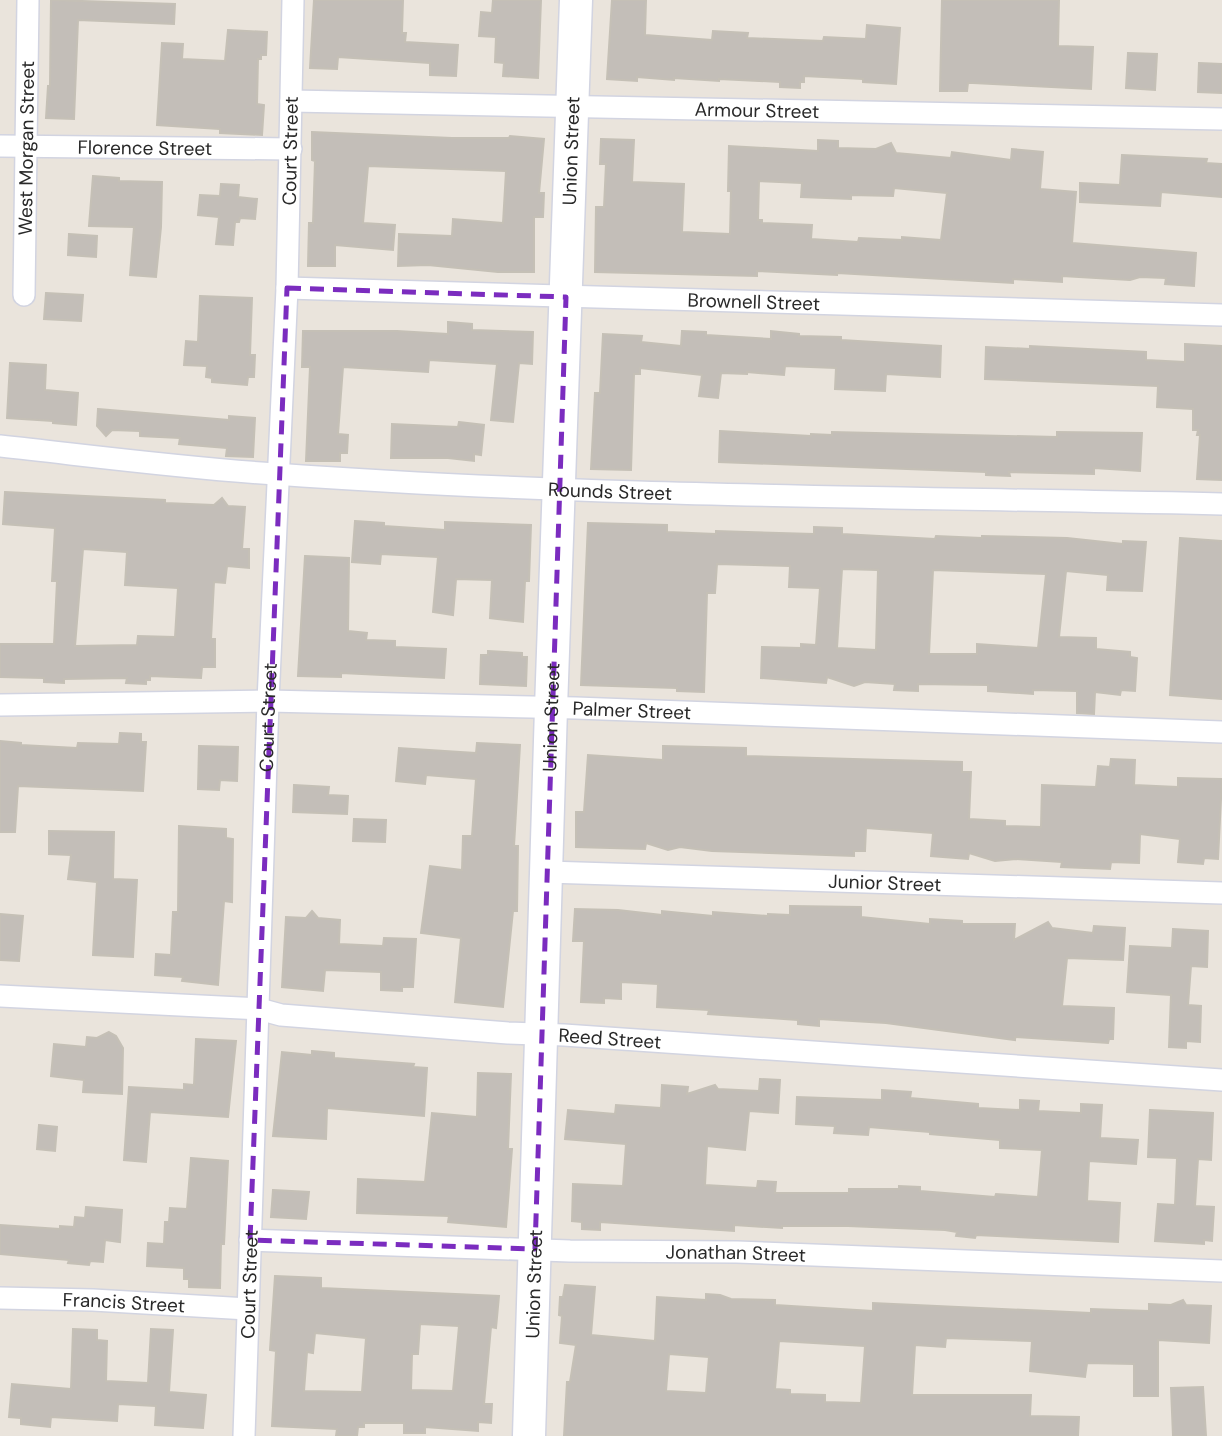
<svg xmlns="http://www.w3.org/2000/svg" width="1222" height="1436" font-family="'DM Sans',sans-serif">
<rect width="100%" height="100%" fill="#eae4dc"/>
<path fill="#c3beb8" stroke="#c5c0b6" stroke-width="2" fill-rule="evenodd" d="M51,0L175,4L174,24L78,20L74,119L46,118L48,86H50Z
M314,0H403L402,33H406L405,42L458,45L456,76L430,75V63L338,57L337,69L310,68Z
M493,0H541L538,78L503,76L504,63L495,62L496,37L479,36L481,12L492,13Z
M612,0H646L645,35L712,40L713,31L748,33L747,38L823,41L824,37L866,39L867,25L900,28L896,84L863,82V79L804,76V82H800V88L780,87V82L719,79V81L674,78V80L637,77V81L607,79Z
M942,0H1059L1058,46L1093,47L1091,89L973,83H968L967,91H940Z
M228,30L267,32L266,55H261V59H258L257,104L264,105L262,135L220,133V129L157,125L162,43L183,44L182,59L225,61Z
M1128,53L1157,54L1155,90L1126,88Z
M1199,63L1222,64V93L1198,92Z
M312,132L452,138H509L510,136L544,139L539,193H544L543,217H534V272H498L428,265L398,266L399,234L452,236L453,219L503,223L506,171L368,166L363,223L395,225L393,250L335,245V266H308L309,223H313L315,161L312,160Z
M601,139L634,140L632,182L684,184L682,232L730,234L731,191H728L729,146L818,151V140L838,141V148L876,149L891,143L896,153L951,158L952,152L1011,160L1012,149L1043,152L1040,189L1076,192L1072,243L1196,253L1194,286L1165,284L1166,278L1140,277L1130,280L1062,276V282L1013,279V283L837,273V275L757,271V276L595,272L596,207H604L606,164H600ZM759,181L802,183L801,197L851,199V195L893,196L894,188L947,193L941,240L902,237V240L859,238L858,242L811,239L812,225L762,223V220H758Z
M1122,155L1207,159L1206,163L1222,164V197L1161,192L1160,206L1080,202V183L1120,185Z
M93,176L119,178V181L162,182L161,227L156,277L130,275L134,227L89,226Z
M221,184L239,185L238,197L257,199L255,219L240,218L239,222H235L233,245L216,244L219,217L198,215L200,195L220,196Z
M69,234L97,236L96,257L68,255Z
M46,293L83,295L81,321L44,319Z
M200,296L252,298L250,355H255L254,377H248L247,385L212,382V378L206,377L207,366L184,365L186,341L198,342Z
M448,322L472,324V330L533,332L532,364L519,363L513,422L491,420L497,364L429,360L428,372L343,367L338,434L348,435L347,453H340V461H306L310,367H302L303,331H397L448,334Z
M682,331L706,332V335L771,339V331L799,334V336L841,337V340L941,346L940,377L886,374L885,391L835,389L836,368L785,366L784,375L747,372V374L721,373L718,398L699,396L702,375L640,368V374H634L631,470L591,469L595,393H600L603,334L642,336L641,342L681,346Z
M1185,344L1222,346V480L1197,479L1200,435H1197L1198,430H1193V409L1157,407L1158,386L985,379L986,347L1030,349V346L1146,352V360L1185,362Z
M10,363L46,365L45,390L78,393L76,425L53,423V421L7,418Z
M98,409L229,420V416L255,418L253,457L226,456L227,448L179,444L180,438L140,436V431L112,430L106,436L97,426Z
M459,422L484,425L481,455L474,454V461L448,458H391L392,424L458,427Z
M720,431L811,436V434L832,435V432L1057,437V432L1142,433L1140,471L1094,468V474L1009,472L1010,476L986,475V472L719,462Z
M5,492L165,500V503L214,505L222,498L228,506L245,507L242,549H249V568L227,566L225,583L214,582L211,639H215V667H202L201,678L150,676V680H146V684L126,683L127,678L64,679V683L44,682V678L0,677V644H54L57,581H52L55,528L3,524ZM83,549L127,552L125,585L178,588L175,637L138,636L137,645L75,646Z
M355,521L384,523V526L445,530V522L531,525L529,581H525L523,622L490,618L492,580L456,579L453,615L433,612L438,557L381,554L380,564L352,562Z
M588,523L667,525V532L716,534V531L814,534V527L842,528V534L935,539L936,536L982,538V536L1067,538L1123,544V541L1146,542L1142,591L1107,590L1108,575L1066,571L1059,637L1096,638V649L1130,652V657L1137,658L1135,691L1121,690L1120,695L1095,692L1094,714L1077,713V691L1033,690V694L988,691V685L918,684V691L894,690L895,684L865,682L854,686L827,677L826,683L761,678L762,647L801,648V644L816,645L820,588L789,587L790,566L717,564L715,593H707L704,692L677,691V688L581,685ZM842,569L878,570L876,650L837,648ZM933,570L1046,574L1038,648L977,644V654H929Z
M1180,538L1222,541V699L1170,695Z
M305,556L349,558L348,631L367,633L366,640L395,641V647L446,649L444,678L341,673V677L298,676Z
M488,651L522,653V657H527L526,686L480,684L481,655H488Z
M120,733L141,734V742H146L143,791L18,786L15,832H0V741L21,743V745L77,748L78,743L119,744Z
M477,743L520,745L514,846H518L517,911H513L503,1007L455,1002L461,938L421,933L430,866L462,870L463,836H472L476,779L426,775L425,784L396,781L399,748L476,753Z
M199,746L238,747L237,781L220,780L219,790L198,789Z
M663,746L746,748V756L962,762V772H971L969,819L1005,821V826L1041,827L1042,785L1096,787L1098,766L1110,767L1111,759L1135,760L1134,785L1178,787V778L1222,779L1218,859L1204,858L1203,864L1178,862L1180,839L1140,834L1139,863L1111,862L1110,869L1061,867L1062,862L1016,859L995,861L969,853L968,859L931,856L933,833L866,828L865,851H854V856L712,851L680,847L668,850L646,843L645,849L576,847V812H584L588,755L663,760Z
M294,785L329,787L328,795L348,796L347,814L293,812Z
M354,819L386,820L385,842L353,841Z
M179,826L226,829V838L233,839L232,902L224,901L218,985L182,981L183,977L155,975L156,954L171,955L173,912H178Z
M49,831L114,832L113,879L137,880L133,957L93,955L97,882L68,879L71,855L49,854Z
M790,906L861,907V917L930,924V919L962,921V924H1015L1014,940L1048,922L1052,928L1093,933L1094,926L1125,928L1123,960L1067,958L1062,1006L1114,1008L1113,1039H1109L1108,1043L1015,1037V1040L886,1023L819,1019V1026L798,1024V1020L708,1014L709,1010L657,1007L658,984L621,982V999L604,998V1003L581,1002L584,941H573L575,909L618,910L662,915V911L713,916V912L768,916V914L790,915Z
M312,911L318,918L340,920L339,944L383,946L384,938L416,939L413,987H402V991L381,990V972L325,970L323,991L282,987L286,917L306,918Z
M0,914L23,916L19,961L0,960Z
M1173,929L1208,931L1207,967L1191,966L1188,1005L1201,1006L1200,1042L1186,1041V1048L1169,1047L1171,995L1127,992L1130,946L1172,948Z
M109,1032L116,1036L123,1048L122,1094L83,1092L84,1080L51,1076L54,1044L86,1047L87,1037L97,1038Z
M196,1039L236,1041L228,1117L150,1112L146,1162L124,1160L129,1087L184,1090V1084L194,1085Z
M312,1051L334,1053V1058L414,1064L413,1067L427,1068L424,1116L327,1108L326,1139L273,1136L282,1052L312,1055Z
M478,1073L511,1074L508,1149H512L506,1227L448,1222L449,1216L357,1213L358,1179L425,1182L432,1113L477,1117Z
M760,1079L780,1080L778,1113L749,1111L745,1150L707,1146L705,1185L757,1188L758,1181L776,1182L775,1193H849V1189H899V1186L920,1187V1191L995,1197L996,1194L1038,1197L1042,1150L1000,1148V1140L930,1134V1132L869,1127L868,1135L834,1133L835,1126L796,1124L797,1097L882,1100V1090L911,1092L910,1098L978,1104V1108L1020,1110V1100L1039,1101L1038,1111L1081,1113V1104L1102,1105L1100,1138L1138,1140L1136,1164L1089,1161L1087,1201L1120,1203L1118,1242L976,1235L975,1238L956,1236L957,1232L945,1230L848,1226H782V1228L734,1225V1231L600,1222V1230L582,1229V1222L572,1221L573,1184L623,1186L626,1144L565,1139L568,1110L615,1114L616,1105L661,1108L662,1085L688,1087L687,1094L715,1085L718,1089L759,1091Z
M1150,1110L1213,1113L1211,1160L1198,1159L1195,1206L1214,1207L1212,1241L1204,1240V1244L1155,1241L1158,1204L1175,1205L1177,1158L1148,1157Z
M39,1125L57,1127L55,1151L37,1149Z
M191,1158L228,1161L224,1244H221L220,1288L189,1287V1279H184V1268L147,1266L148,1243L164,1244L165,1222H169L170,1208L187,1209Z
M273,1190L309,1192L306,1219L271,1217Z
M86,1207L122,1210L120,1242L105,1240L103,1262L90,1261L89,1265L68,1263L69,1260L0,1254V1225L60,1229V1226L74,1227L75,1217L85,1218Z
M275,1276L321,1278V1288L499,1296L496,1328L491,1327L484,1404H492L491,1423L478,1422V1431L425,1427V1433H404V1423H364V1427H358L357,1436H336L337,1429L272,1426L276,1351L270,1350ZM420,1324L459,1326L453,1391L411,1390L412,1354H418ZM315,1333L366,1338L362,1392L304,1391L307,1352L313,1353Z
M565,1285L595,1287L591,1335L655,1341L657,1297L706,1300V1294L720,1295L731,1299L775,1300V1305L873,1311V1303L1091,1313V1309L1149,1311V1304L1171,1305L1183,1300L1186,1305L1211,1306L1209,1343L1158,1340V1396H1134V1364L1087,1363L1085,1377L1030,1371L1032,1341L946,1338L945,1347L915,1345L912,1395H1031L1030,1416L1079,1417L1078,1436H564L567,1382H570L576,1345L560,1343L562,1316L559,1315L560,1297H563ZM779,1341L865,1346L861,1403L825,1402V1395L790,1394V1390L775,1389ZM669,1354L709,1357L706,1393L666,1391Z
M73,1329L97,1330V1340L107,1341L106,1381L148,1383L151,1329L173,1330L169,1392L206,1395L203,1428L155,1425L156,1406L118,1404L117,1421L51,1417L50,1427L21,1424V1418L9,1417L12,1384L71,1389Z
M1203,1387L1206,1436H1173L1171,1388Z"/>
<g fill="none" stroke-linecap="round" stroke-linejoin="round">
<defs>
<g id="street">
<path id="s1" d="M291,101L1222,119"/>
<path id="s2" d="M0,146L291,149"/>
<path id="s3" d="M287,288L1222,315"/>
<path id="s4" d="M24,295L28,0"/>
<path id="s5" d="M0,446C92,456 183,468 275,474C590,497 907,497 1222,504"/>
<path id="s6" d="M0,705L268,701L576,708L1222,732"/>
<path id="s7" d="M547,872L1222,893"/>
<path id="s8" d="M0,996L259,1009L281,1015L508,1033L564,1035L1222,1080"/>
<path id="s9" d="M250,1240L570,1251L737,1252L1222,1271"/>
<path id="s10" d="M0,1298L93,1300L248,1309"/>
<path id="s11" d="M244,1436L268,701L287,288L293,0"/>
</g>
<g id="secondary">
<path id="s12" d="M529,1436L551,708L576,0"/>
</g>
</defs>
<use href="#street" stroke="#d2d4e1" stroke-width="24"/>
<use href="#secondary" stroke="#d2d4e1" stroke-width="35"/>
<use href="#street" stroke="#fff" stroke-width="21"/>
<use href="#secondary" stroke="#fff" stroke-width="32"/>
</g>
<path fill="none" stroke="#7b2cbf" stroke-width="5" stroke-dasharray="14 9" stroke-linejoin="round" d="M287,288L566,297L535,1249L250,1240Z"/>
<g text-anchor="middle" stroke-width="7" stroke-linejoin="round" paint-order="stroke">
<g font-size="19" fill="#292929" stroke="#fff">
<text dy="7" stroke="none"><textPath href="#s1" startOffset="466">Armour Street</textPath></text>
<text dy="7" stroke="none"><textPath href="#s4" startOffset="147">West Morgan Street</textPath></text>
<text dy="7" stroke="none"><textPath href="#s2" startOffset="145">Florence Street</textPath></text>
<text dy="7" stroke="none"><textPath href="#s11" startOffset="1286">Court Street</textPath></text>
<text dy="7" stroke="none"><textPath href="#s12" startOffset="1286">Union Street</textPath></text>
<text dy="7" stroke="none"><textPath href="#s3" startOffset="467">Brownell Street</textPath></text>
<text dy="7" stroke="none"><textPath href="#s5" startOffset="612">Rounds Street</textPath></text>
<text dy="7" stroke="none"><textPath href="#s6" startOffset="632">Palmer Street</textPath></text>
<text dy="7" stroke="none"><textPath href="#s11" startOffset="719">Court Street</textPath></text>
<text dy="7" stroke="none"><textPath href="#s12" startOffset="719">Union Street</textPath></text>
<text dy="7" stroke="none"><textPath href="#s7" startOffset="338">Junior Street</textPath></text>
<text dy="7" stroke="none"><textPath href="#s8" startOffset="612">Reed Street</textPath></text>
<text dy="7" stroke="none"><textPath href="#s9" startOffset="486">Jonathan Street</textPath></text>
<text dy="7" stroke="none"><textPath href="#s11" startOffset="152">Court Street</textPath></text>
<text dy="7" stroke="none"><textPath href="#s12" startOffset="152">Union Street</textPath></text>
<text dy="7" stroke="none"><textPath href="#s10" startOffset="124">Francis Street</textPath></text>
</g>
</g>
</svg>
